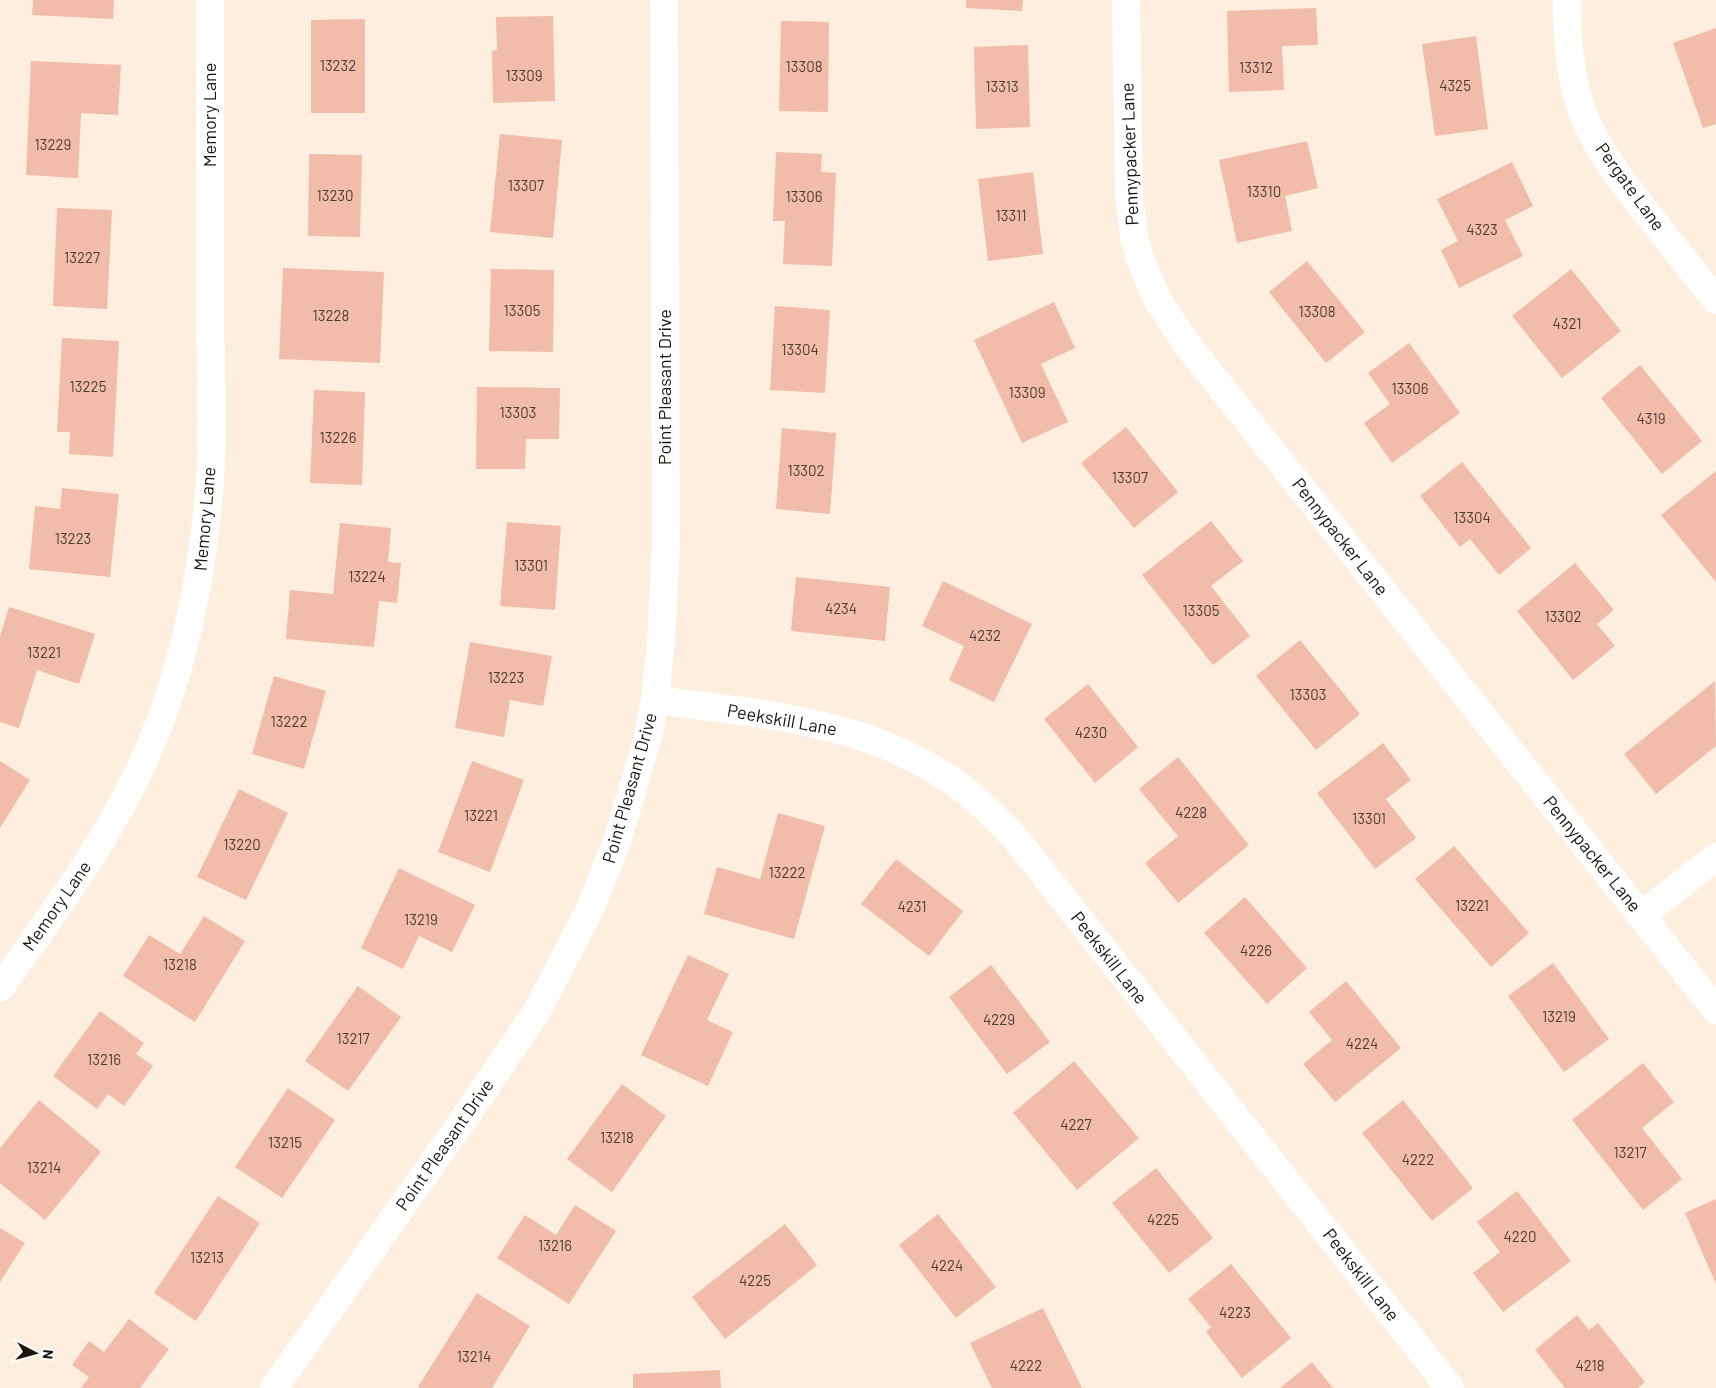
<svg xmlns="http://www.w3.org/2000/svg" width="1716" height="1388" font-family="Barlow,sans-serif">
<rect width="100%" height="100%" fill="#fdeedd"/>
<path fill="#f1bca9" d="M33,0H114L113,19L32,15Z
M966,0H1023L1022,11L966,8Z
M1316,8L1318,45L1282,46L1284,90L1229,92L1227,11Z
M553,16L555,101L493,103L492,51L497,50L496,17Z
M365,19V113H311V20Z
M781,21L829,22L828,112L779,111Z
M1716,28V124L1703,128L1673,43Z
M1476,36L1488,129L1435,136L1422,44Z
M1028,45L1030,127L976,129L974,47Z
M31,61L121,65L118,115L81,113L78,178L26,175Z
M500,134L562,140L553,238L490,232Z
M1307,141L1318,188L1285,196L1292,231L1237,243L1219,160Z
M776,152L822,154L821,172L836,173L832,266L783,264L785,221H773Z
M309,154L362,155L360,237L308,236Z
M1512,162L1533,206L1505,220L1523,256L1459,288L1441,250L1458,241L1437,199Z
M1033,172L1043,254L988,261L978,179Z
M57,208L112,210L107,309L53,306Z
M1307,261L1365,332L1326,363L1269,292Z
M283,268L384,272L380,363L279,359Z
M491,269L554,270L553,352L489,351Z
M1571,269L1621,331L1562,378L1512,316Z
M1054,302L1075,348L1041,364L1068,422L1022,443L974,340Z
M775,306L830,310L825,393L770,390Z
M62,338L119,341L113,457L69,454L70,432H57Z
M1409,343L1460,413L1392,463L1364,423L1390,404L1368,373Z
M1640,365L1702,441L1662,474L1601,398Z
M477,387L560,388L559,439H526L525,469H476Z
M314,390L365,392L362,485L310,483Z
M1126,427L1178,492L1134,528L1081,463Z
M782,428L836,433L830,514L776,509Z
M1462,462L1531,548L1499,575L1470,539L1460,547L1420,496Z
M1716,471V582L1661,515Z
M62,488L119,494L110,577L29,569L35,506L60,509Z
M1211,521L1243,561L1211,586L1250,636L1213,665L1142,575Z
M507,522L561,526L555,610L500,606Z
M340,523L391,528L388,562L401,563L397,603L379,601L374,647L286,639L290,590L333,594Z
M1575,563L1614,610L1597,624L1615,646L1573,680L1517,611Z
M796,577L890,587L885,641L791,631Z
M943,581L1032,624L994,702L949,680L964,646L922,626Z
M9,607L95,634L79,684L37,670L19,728L0,722V636Z
M1300,640L1360,714L1316,750L1256,676Z
M470,642L552,656L543,706L510,700L504,737L455,728Z
M274,676L326,691L304,769L252,754Z
M1715,681L1716,746L1656,794L1624,754Z
M1088,684L1138,747L1095,783L1044,719Z
M1383,743L1411,780L1386,799L1416,838L1375,869L1317,793Z
M1178,757L1249,845L1178,903L1145,863L1178,836L1139,789Z
M0,761L30,780L0,828Z
M472,761L524,780L490,872L438,852Z
M239,789L288,813L246,900L197,877Z
M778,813L825,826L794,939L704,914L717,867L760,879Z
M1454,846L1529,933L1491,967L1415,879Z
M896,859L963,911L929,956L861,904Z
M399,868L475,905L452,952L419,936L403,969L361,948Z
M1245,897L1307,968L1267,1004L1204,933Z
M204,916L245,941L195,1022L123,976L149,935L180,954Z
M688,955L729,974L707,1020L733,1032L708,1086L641,1055Z
M1553,963L1609,1039L1564,1072L1508,996Z
M991,965L1050,1042L1007,1074L949,997Z
M1346,981L1401,1048L1335,1102L1303,1064L1332,1040L1309,1012Z
M358,986L401,1017L348,1091L305,1061Z
M100,1011L144,1043L136,1054L153,1066L124,1106L108,1094L97,1109L53,1076Z
M1074,1061L1139,1138L1077,1190L1013,1113Z
M1643,1063L1674,1102L1642,1128L1682,1179L1643,1210L1572,1120Z
M622,1084L666,1116L612,1192L567,1159Z
M288,1088L335,1120L282,1198L235,1167Z
M39,1100L101,1152L45,1220L0,1183V1148Z
M1403,1100L1473,1188L1432,1221L1362,1133Z
M1156,1168L1213,1238L1169,1273L1112,1203Z
M1517,1191L1571,1261L1503,1312L1473,1273L1500,1252L1477,1222Z
M218,1196L260,1223L196,1321L154,1293Z
M1716,1199V1284L1685,1213Z
M575,1205L616,1231L569,1304L497,1258L525,1215L556,1235Z
M938,1214L996,1287L956,1318L899,1245Z
M785,1224L817,1265L725,1339L692,1297Z
M0,1228L25,1243L0,1282Z
M1231,1264L1291,1338L1242,1378L1206,1332L1211,1327L1188,1299Z
M477,1293L530,1326L492,1388H420L418,1387Z
M1043,1308L1082,1388H992L970,1343Z
M1577,1315L1589,1330L1598,1323L1645,1382L1638,1388H1565L1535,1350Z
M129,1319L169,1349L140,1388H81L89,1377L72,1365L89,1341L104,1352Z
M1312,1362L1333,1388H1280Z
M720,1370L721,1388H633V1374Z"/>
<g fill="none" stroke-linecap="round" stroke-linejoin="round">
<path stroke="#fff" stroke-width="28" d="M1126,0L1129,193L1134,236L1140,259L1157,299L1186,343L1716,1010
M1567,0C1567,36 1569,70 1580,105C1594,148 1623,182 1650,217C1672,245 1694,273 1716,300
M655,700C763,714 878,721 967,792C985,806 1000,822 1016,839L1450,1388
M1642,915L1716,857
M0,988C54,911 112,836 149,749C186,663 203,573 210,480C214,424 210,365 210,308C210,205 210,103 210,0"/>
<path stroke="#fff" stroke-width="28" d="M274,1388L468,1113L537,1011L589,911L617,841L648,737L655,700L661,642L666,543L664,0"/>
</g>
<g text-anchor="middle" stroke-width="5" stroke-linejoin="round" paint-order="stroke">
<g font-size="15" fill="#4f3e35">
<text x="338" y="71">13232</text>
<text x="804" y="72">13308</text>
<text x="1256" y="73">13312</text>
<text x="524" y="81">13309</text>
<text x="1455" y="91">4325</text>
<text x="1002" y="92">13313</text>
<text x="53" y="150">13229</text>
<text x="526" y="191">13307</text>
<text x="1264" y="197">13310</text>
<text x="335" y="201">13230</text>
<text x="804" y="202">13306</text>
<text x="1011" y="221">13311</text>
<text x="1482" y="235">4323</text>
<text x="82" y="263">13227</text>
<text x="522" y="316">13305</text>
<text x="1317" y="317">13308</text>
<text x="331" y="321">13228</text>
<text x="1567" y="329">4321</text>
<text x="800" y="355">13304</text>
<text x="88" y="392">13225</text>
<text x="1410" y="394">13306</text>
<text x="1027" y="398">13309</text>
<text x="518" y="418">13303</text>
<text x="1651" y="424">4319</text>
<text x="338" y="443">13226</text>
<text x="806" y="476">13302</text>
<text x="1130" y="483">13307</text>
<text x="1472" y="523">13304</text>
<text x="73" y="544">13223</text>
<text x="531" y="571">13301</text>
<text x="367" y="582">13224</text>
<text x="841" y="614">4234</text>
<text x="1201" y="616">13305</text>
<text x="1563" y="622">13302</text>
<text x="985" y="641">4232</text>
<text x="44" y="658">13221</text>
<text x="506" y="683">13223</text>
<text x="1308" y="700">13303</text>
<text x="289" y="727">13222</text>
<text x="1091" y="738">4230</text>
<text x="1191" y="818">4228</text>
<text x="481" y="821">13221</text>
<text x="1369" y="824">13301</text>
<text x="242" y="850">13220</text>
<text x="787" y="878">13222</text>
<text x="1472" y="911">13221</text>
<text x="912" y="912">4231</text>
<text x="421" y="925">13219</text>
<text x="1256" y="956">4226</text>
<text x="180" y="970">13218</text>
<text x="1559" y="1022">13219</text>
<text x="999" y="1025">4229</text>
<text x="353" y="1044">13217</text>
<text x="1362" y="1049">4224</text>
<text x="104" y="1065">13216</text>
<text x="1076" y="1130">4227</text>
<text x="617" y="1143">13218</text>
<text x="285" y="1148">13215</text>
<text x="1630" y="1158">13217</text>
<text x="1418" y="1165">4222</text>
<text x="44" y="1173">13214</text>
<text x="1163" y="1225">4225</text>
<text x="1520" y="1242">4220</text>
<text x="555" y="1251">13216</text>
<text x="207" y="1263">13213</text>
<text x="947" y="1271">4224</text>
<text x="755" y="1286">4225</text>
<text x="1235" y="1318">4223</text>
<text x="474" y="1362">13214</text>
<text x="1026" y="1371">4222</text>
<text x="1590" y="1371">4218</text>
</g>
<g font-size="18" fill="#19140e" stroke="#fff">
<text transform="translate(210 115) rotate(-90)" y="6">Memory Lane</text>
<text transform="translate(1130 154) rotate(-92)" y="6">Pennypacker Lane</text>
<text transform="translate(1630 187) rotate(54)" y="6">Pergate Lane</text>
<text transform="translate(665 387) rotate(-90)" y="6">Point Pleasant Drive</text>
<text transform="translate(205 519) rotate(-85)" y="6">Memory Lane</text>
<text transform="translate(1340 537) rotate(52)" y="6">Pennypacker Lane</text>
<text transform="translate(782 720) rotate(10)" y="6">Peekskill Lane</text>
<text transform="translate(630 788) rotate(-74)" y="6">Point Pleasant Drive</text>
<text transform="translate(1592 854) rotate(51)" y="6">Pennypacker Lane</text>
<text transform="translate(57 906) rotate(-55)" y="6">Memory Lane</text>
<text transform="translate(1109 958) rotate(52)" y="6">Peekskill Lane</text>
<text transform="translate(445 1145) rotate(-55)" y="6">Point Pleasant Drive</text>
<text transform="translate(1361 1275) rotate(52)" y="6">Peekskill Lane</text>
</g>
</g>
<g transform="translate(35 1353) rotate(96)" stroke="#ffffff" stroke-width="4" paint-order="stroke">
<path d="M0-4L9 19L0 12L-9 19Z" fill="#19140e"/>
<text y="-8" font-size="14" font-weight="bold" text-anchor="middle" fill="#19140e">N</text>
</g>
</svg>
